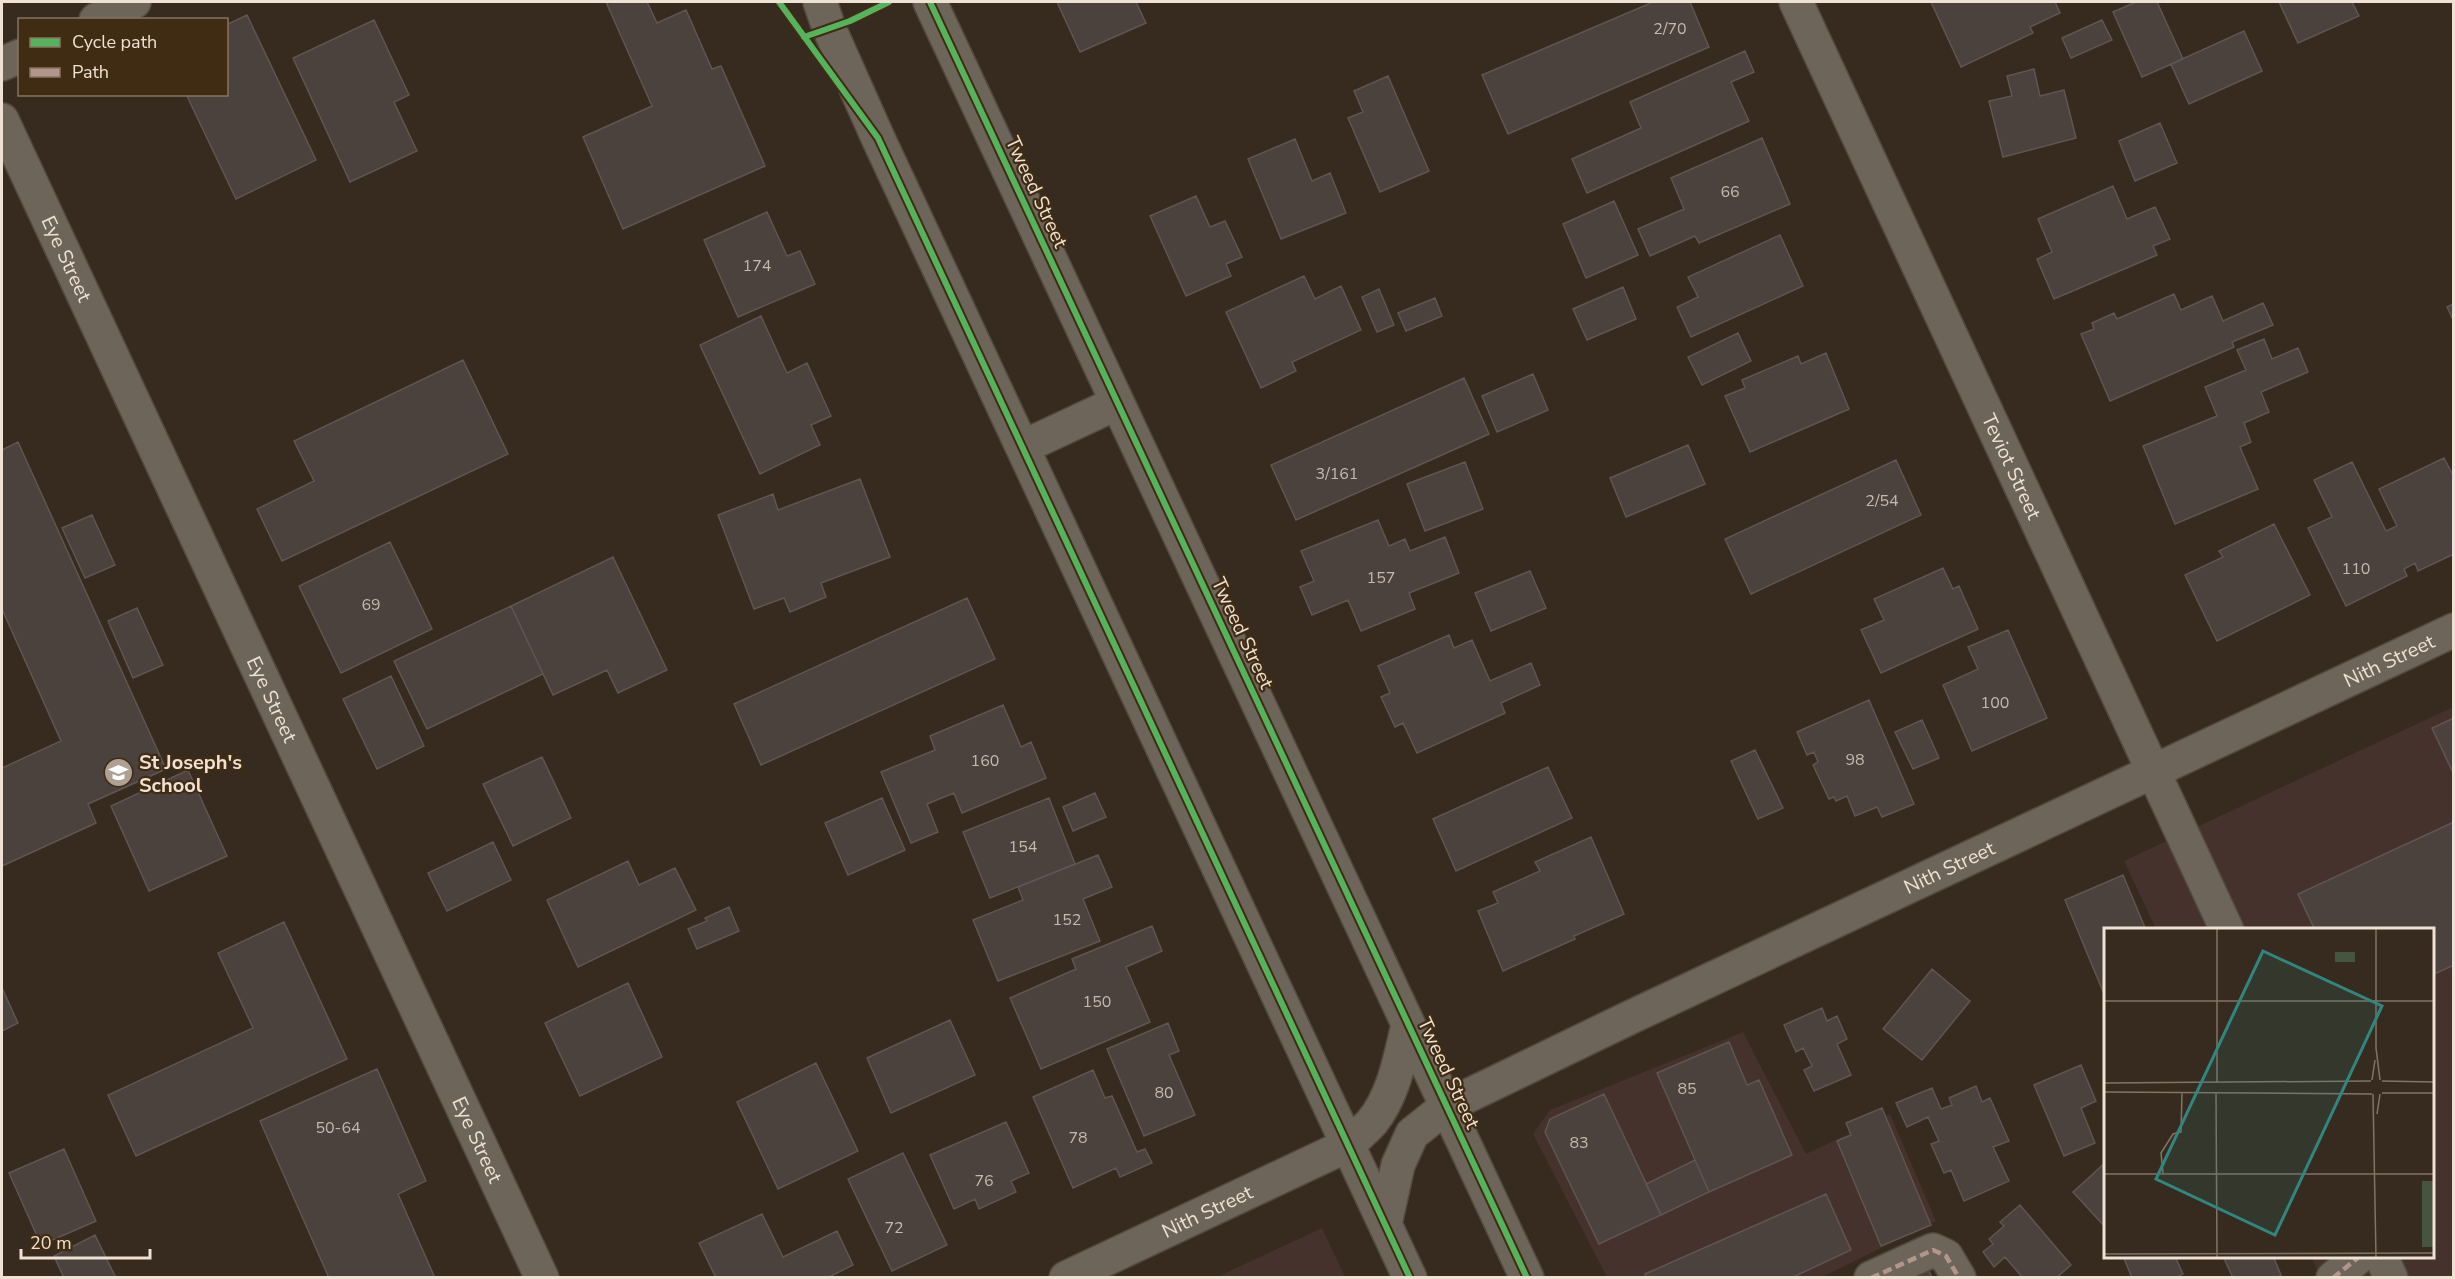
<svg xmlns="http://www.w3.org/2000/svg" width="2455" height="1279" font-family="'Nunito Sans',sans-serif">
<rect width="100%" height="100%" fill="#362b1e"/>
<path fill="#45322c" d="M2453,707V1277H2321L2311,1257L2432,1256V930L2156,929L2124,861Z
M1743,1032L1806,1154L1890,1114L1936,1221L1822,1277H1607L1533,1134L1550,1110Z
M1322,1228L1345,1277H1217Z"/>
<path fill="#4b413d" stroke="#605552" stroke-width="1.5" d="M606,2H647L657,23L686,10L712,69L721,66L765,166L623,229L583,137L652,106Z
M1057,2H1136L1146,23L1080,52Z
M1653,2H1690L1709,47L1508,134L1482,75Z
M1931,2H2055L2060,13L2030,27L2033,33L1961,67Z
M2136,2H2157L2183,59L2142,77L2113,12Z
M2279,2H2352L2359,16L2298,43Z
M247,15L316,160L236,199L186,94H226V25Z
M374,20L409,95L394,102L417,151L350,182L293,58Z
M2102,20L2112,40L2071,58L2062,38Z
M2244,31L2262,71L2189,104L2171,64Z
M1745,51L1754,72L1731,82L1749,121L1587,193L1572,159L1641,128L1630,102Z
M2034,69L2040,96L2064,90L2076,138L2003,157L1989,101L2012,96L2007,76Z
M1388,76L1429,171L1380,192L1348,118L1363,112L1354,91Z
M2160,123L2177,163L2135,181L2119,141Z
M1762,138L1790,204L1699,243L1695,236L1650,256L1638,229L1684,209L1671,178Z
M1295,139L1312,181L1330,173L1346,213L1281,239L1248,159Z
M2113,186L2127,219L2155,207L2170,239L2153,246L2157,255L2054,299L2037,259L2052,252L2038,219Z
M1196,196L1210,227L1225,221L1242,257L1226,264L1231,276L1186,296L1150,216Z
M1614,201L1638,255L1586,278L1563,224Z
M767,212L787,256L800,251L815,284L738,317L704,240Z
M1780,235L1803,286L1691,337L1677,307L1698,297L1688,277Z
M1304,276L1315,299L1341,286L1361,330L1292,362L1296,371L1261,388L1226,312Z
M1623,287L1636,319L1587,340L1573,309Z
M1379,289L1394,325L1377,332L1362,297Z
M2174,294L2181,310L2212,296L2223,321L2263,303L2273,325L2232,342L2234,347L2110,401L2081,334L2094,329L2092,323L2114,313L2117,319Z
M1435,298L1442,316L1406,331L1398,313Z
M2454,304V322L2447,307Z
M761,316L787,373L807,363L831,416L811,425L820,445L760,474L700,345Z
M1738,333L1751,361L1702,385L1688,357Z
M2264,339L2272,359L2298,348L2308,372L2261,392L2269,412L2244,423L2251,442L2240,447L2258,489L2175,524L2143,446L2217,416L2205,387L2246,370L2237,350Z
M1826,353L1849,409L1750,452L1725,396L1745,388L1742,380L1798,356L1801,364Z
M463,360L508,454L282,561L257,509L314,481L294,441Z
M1533,374L1548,410L1497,432L1482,396Z
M1464,378L1489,434L1296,520L1271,465Z
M18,442L166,769L88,804L96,823L2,866V768L61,741L2,609V450Z
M1688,445L1705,484L1626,517L1610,478Z
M2444,458L2454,477V554L2418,571L2415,563L2404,569L2407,576L2346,606L2308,528L2332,517L2314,480L2352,462L2386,531L2397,526L2379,489Z
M1896,460L1921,515L1751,594L1725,539Z
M1465,462L1483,509L1425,531L1407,484Z
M860,479L890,557L821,583L826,597L790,612L784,598L754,609L718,515L773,494L778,510Z
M92,515L115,565L85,578L62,528Z
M1378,520L1389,546L1405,539L1410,551L1445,537L1459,573L1409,593L1415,609L1361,631L1348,600L1312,615L1300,587L1314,581L1301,551Z
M2274,524L2310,595L2217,641L2185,575L2223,557L2219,551Z
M390,542L432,629L341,673L299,586Z
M613,557L667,670L618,693L607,670L553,695L511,606Z
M1943,568L1953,589L1959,586L1978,629L1881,673L1861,630L1884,620L1874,599Z
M1530,571L1546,608L1491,631L1475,593Z
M967,598L995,659L761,765L734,704Z
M511,606L543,674L427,729L394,661Z
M137,608L163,665L133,678L108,621Z
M2008,630L2047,718L1972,751L1943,685L1978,669L1968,647Z
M1449,635L1454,648L1472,640L1490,681L1531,663L1540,685L1501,703L1505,713L1417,753L1403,723L1395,727L1381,697L1390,693L1378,666Z
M391,676L424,746L377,769L343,699Z
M1869,700L1914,804L1882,817L1877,807L1855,816L1847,796L1836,801L1834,797L1829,799L1813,765L1818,762L1814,752L1807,755L1797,732Z
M1003,705L1021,747L1031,742L1046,778L962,813L954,793L927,804L938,832L911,843L881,772L935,750L930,736Z
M2454,718V775L2432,728Z
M1922,720L1939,758L1913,769L1895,732Z
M1755,750L1783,808L1758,819L1731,761Z
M542,757L571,818L513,846L483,784Z
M1548,767L1572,818L1456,871L1433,819Z
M188,770L227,856L149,891L111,806Z
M1095,793L1106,817L1073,831L1063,807Z
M882,798L905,850L848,875L825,823Z
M1049,798L1075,864L990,898L963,832Z
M2454,822V965L2432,975V930H2315L2298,894Z
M1591,837L1624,914L1574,936L1575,939L1503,971L1478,911L1498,903L1493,892L1540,871L1535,862Z
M493,842L511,880L447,911L428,873Z
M1098,855L1112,887L1083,899L1100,941L998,981L973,920L1023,900L1018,887Z
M628,861L639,885L675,868L696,910L578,967L547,900Z
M2123,875L2146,930H2106L2104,994L2065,900Z
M729,907L739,931L697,949L688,929L707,921L705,918Z
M284,922L347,1059L136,1156L108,1095L253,1028L218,953Z
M1152,926L1162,951L1126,967L1150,1022L1041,1069L1010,998L1076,969L1072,959Z
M1932,969L1970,1001L1922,1060L1883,1029Z
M628,983L662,1057L580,1096L545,1023Z
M2,988L18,1023L2,1031Z
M1822,1008L1827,1021L1837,1016L1847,1039L1837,1044L1851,1075L1814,1091L1804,1070L1812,1066L1803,1048L1796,1052L1784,1025Z
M950,1020L975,1075L891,1113L867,1058Z
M1168,1023L1179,1051L1169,1055L1195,1115L1144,1136L1107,1049Z
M1729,1042L1747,1085L1759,1080L1792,1155L1709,1192L1657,1073Z
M816,1063L858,1151L778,1189L737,1102Z
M2081,1065L2096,1101L2081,1108L2095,1143L2064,1156L2034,1085Z
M377,1069L426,1181L398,1194L435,1278H329L260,1121Z
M1093,1070L1105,1098L1112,1096L1137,1152L1145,1149L1152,1163L1120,1177L1116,1168L1073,1188L1033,1097Z
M1976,1086L1982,1102L1990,1098L2009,1141L1993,1147L2009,1181L1964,1201L1951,1170L1944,1173L1931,1144L1939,1141L1928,1117L1907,1127L1896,1103L1932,1088L1941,1109L1952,1105L1949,1098Z
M1604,1094L1661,1215L1599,1244L1545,1132L1550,1119Z
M1882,1108L1931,1225L1881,1246L1837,1141L1851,1135L1846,1123Z
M1006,1122L1029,1173L1011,1181L1016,1192L979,1209L975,1199L954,1209L930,1155Z
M64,1149L96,1221L41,1245L9,1173Z
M903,1153L947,1245L892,1271L848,1179Z
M1695,1160L1709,1192L1661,1215L1646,1184Z
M2106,1162V1228L2073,1192Z
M1826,1194L1851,1250L1791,1278H1646L1645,1274Z
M2020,1205L2071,1265L2056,1278H2023L2005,1257L1994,1267L1983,1252L1993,1244L1989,1239L2004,1226L2000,1222Z
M762,1214L783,1257L837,1231L853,1265L827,1278H716L699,1243Z
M95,1235L116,1278H64L54,1256Z
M2123,1256H2175L2183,1274L2175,1278H2132Z
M2223,1256H2273L2281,1275L2277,1278H2233Z
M1927,1266L1932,1278H1903Z"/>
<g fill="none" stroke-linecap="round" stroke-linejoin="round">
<defs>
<g id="street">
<path id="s1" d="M1796,2L2227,930"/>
<path id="s2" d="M2,120L542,1278"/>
<path id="s3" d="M1447,1106L1631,1017L2454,630"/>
<path d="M2381,1256L2391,1278"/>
<path id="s4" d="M1066,1278L1348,1145"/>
<path d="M1871,1278L1933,1250L1946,1256L1959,1278"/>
<path d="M2333,1278L2360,1256"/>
</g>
<path id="secondary" d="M820,2L829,28L878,138L1410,1278
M930,2L1527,1278
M96,20L134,2
M2,64L20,56
M1023,447L1117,403
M1348,1145C1356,1137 1365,1130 1372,1122C1394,1095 1400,1058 1408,1025
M1385,1224L1398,1165L1412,1134L1447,1106"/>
</defs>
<use href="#street" stroke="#53493e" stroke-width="36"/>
<use href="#secondary" stroke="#53493e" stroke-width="36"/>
<use href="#street" stroke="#6e655a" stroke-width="33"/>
<use href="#secondary" stroke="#6e655a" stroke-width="33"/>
<path stroke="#b2968c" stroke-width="4.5" stroke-dasharray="9 4.5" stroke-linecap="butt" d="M1871,1278L1933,1250L1946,1256L1959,1278
M2333,1278L2360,1256"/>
<defs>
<path id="cycleway" d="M779,2L878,138L1410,1278
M930,2L1527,1278
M804,37L850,21L889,2"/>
</defs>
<use href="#cycleway" stroke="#402c13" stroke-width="10"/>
<use href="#cycleway" stroke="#56b35d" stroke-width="6"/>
</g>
<defs>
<symbol id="school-disc" viewBox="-11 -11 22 22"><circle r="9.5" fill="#aea194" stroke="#402c13"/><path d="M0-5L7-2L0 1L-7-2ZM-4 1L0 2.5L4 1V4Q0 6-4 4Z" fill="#fff"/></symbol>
</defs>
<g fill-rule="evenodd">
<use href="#school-disc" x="102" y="756" width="33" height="33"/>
</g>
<g text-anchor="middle" stroke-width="4.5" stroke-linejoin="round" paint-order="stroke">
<g font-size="16" fill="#c6b9ae">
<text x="1670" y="34">2/70</text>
<text x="1730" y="197">66</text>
<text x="757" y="271">174</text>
<text x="1337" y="479">3/161</text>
<text x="1882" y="506">2/54</text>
<text x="2356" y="574">110</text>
<text x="1381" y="583">157</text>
<text x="371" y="610">69</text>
<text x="1995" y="708">100</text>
<text x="1855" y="765">98</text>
<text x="985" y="766">160</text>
<text x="1023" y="852">154</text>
<text x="1067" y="925">152</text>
<text x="1097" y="1007">150</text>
<text x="1687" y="1094">85</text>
<text x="1164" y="1098">80</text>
<text x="338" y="1133">50-64</text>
<text x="1078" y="1143">78</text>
<text x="1579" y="1148">83</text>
<text x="984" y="1186">76</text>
<text x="894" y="1233">72</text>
</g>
<g font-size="20" fill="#efe1d3" stroke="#402c13">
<text transform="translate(1037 192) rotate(65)" y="7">Tweed Street</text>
<text dy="7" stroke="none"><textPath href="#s2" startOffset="153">Eye Street</textPath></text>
<text dy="7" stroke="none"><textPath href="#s1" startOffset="512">Teviot Street</textPath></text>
<text transform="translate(1243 633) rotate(65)" y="7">Tweed Street</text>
<text dy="7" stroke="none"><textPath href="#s3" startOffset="1042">Nith Street</textPath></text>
<text dy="7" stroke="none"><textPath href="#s2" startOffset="639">Eye Street</textPath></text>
<text dy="7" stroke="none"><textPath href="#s3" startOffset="556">Nith Street</textPath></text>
<text transform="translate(1449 1073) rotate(65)" y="7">Tweed Street</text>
<text dy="7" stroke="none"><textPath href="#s2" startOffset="1125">Eye Street</textPath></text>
<text dy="7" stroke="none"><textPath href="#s4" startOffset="156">Nith Street</textPath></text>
</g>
<g font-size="20" font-weight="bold" fill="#efe1d3" stroke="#402c13" text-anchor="start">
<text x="139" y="769">St Joseph's<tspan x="139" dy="23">School</tspan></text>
</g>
</g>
<g transform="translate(2104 928)">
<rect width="330" height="330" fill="#362b1e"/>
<path d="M231,24H251V34H231ZM318,253H330V319H318Z" fill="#46553f"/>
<path fill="none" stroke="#807466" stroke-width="1.5" d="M113,0V154M272,0V120L276,152M0,73H330M268,152L271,132M278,153L330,154M0,155L267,153M0,164L268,166M112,165L113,329M278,165H330M269,166L272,330M273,186L276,166M59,245L57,225L69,206L77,204L78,165M0,246H330M0,326L330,325"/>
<path fill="#31867d" fill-opacity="0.15" stroke="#31867d" stroke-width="3" d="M159,23L278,78L171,307L52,251Z"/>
<rect width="330" height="330" fill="none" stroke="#efe1d3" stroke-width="3"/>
</g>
<rect width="2455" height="1279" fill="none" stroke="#efe1d3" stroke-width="6"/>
<rect x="18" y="18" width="210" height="78" fill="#402c13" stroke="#867460" stroke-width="1.5"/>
<rect x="30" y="38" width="30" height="9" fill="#56b35d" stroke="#867460" stroke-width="1.5"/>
<text x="72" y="48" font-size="18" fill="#efe1d3">Cycle path</text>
<rect x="30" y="68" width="30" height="9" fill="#b2968c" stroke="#867460" stroke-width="1.5"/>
<text x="72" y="78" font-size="18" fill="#efe1d3">Path</text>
<path d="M21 1249v9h129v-9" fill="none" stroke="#efe1d3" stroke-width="3"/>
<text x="30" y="1249" font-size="18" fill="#efe1d3" stroke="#402c13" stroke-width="4.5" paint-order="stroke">20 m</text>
</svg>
